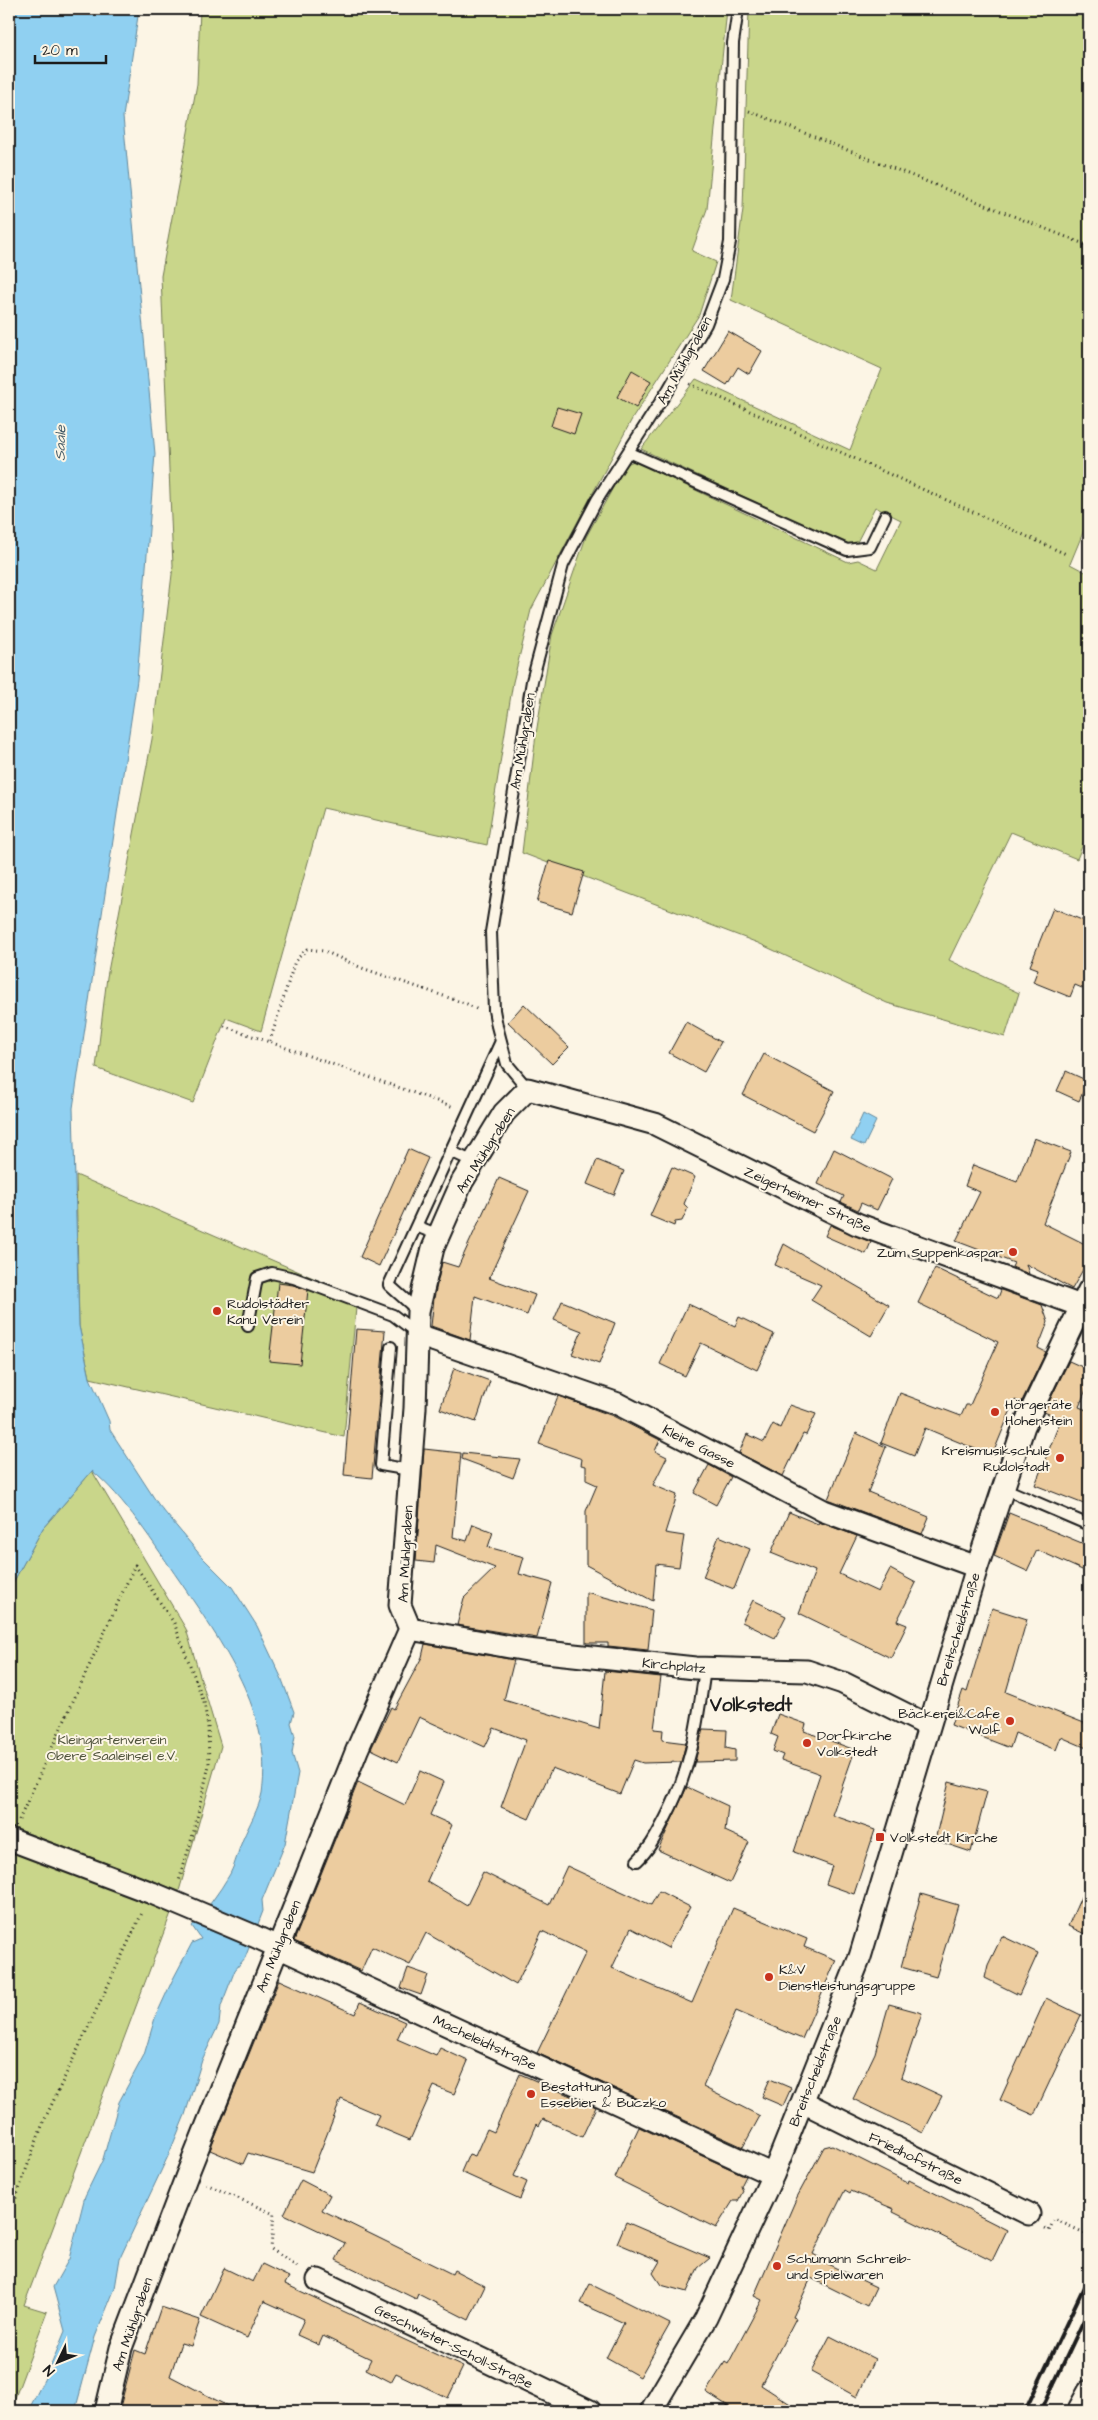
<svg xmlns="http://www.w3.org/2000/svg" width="1098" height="2420" font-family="'Architects Daughter',sans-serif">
<rect width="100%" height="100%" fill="#fcf5e5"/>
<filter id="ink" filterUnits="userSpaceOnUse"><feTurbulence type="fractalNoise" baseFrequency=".02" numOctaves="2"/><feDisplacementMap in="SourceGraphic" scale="10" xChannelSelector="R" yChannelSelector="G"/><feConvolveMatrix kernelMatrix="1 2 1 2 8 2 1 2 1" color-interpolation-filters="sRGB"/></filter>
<g filter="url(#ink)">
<path fill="#c9d68a" stroke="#727953" d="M200,9H727L707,209L692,251L716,262L699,315L632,419L531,610L513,682L487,845L323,808L261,1031L226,1018L193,1103L96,1068L107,977L152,739L173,566L161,276L197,84Z
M749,9H1089V518L1070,564L1089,574V829L1077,859L1011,832L949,960L1019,993L1005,1037L887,1003L758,943L522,853L536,734L552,635L586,537L626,464L634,461L848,562L858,560L877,569L901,520L875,507L854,548L641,449L696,379L850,450L882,369L731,300L743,209Z
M76,1175L357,1297L344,1437L90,1378L79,1326Z
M92,1471L186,1629L221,1746L179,1891L9,1826V1590L43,1528Z
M9,1849L171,1913L24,2305L47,2312L10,2411Z"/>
<path fill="#90d0f1" stroke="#62889c" d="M9,9H139L123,117L155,454L137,680L73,1108L79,1326L90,1378L109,1421L110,1430L158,1504L201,1556L232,1587L257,1626L281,1677L294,1712L291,1723L295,1736L292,1753L298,1773L285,1844L262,1900L263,1911L245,1958L235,1970L221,2006L219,2024L202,2060L185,2115L169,2154L120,2258L115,2288L95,2337L75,2411H28L49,2370L65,2331L53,2287L69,2259L85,2196L103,2159L119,2102L144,2055L155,2018L172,1981L192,1943L201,1939L192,1926C206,1910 219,1893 230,1874C236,1863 238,1850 243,1839C249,1825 259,1808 262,1793C274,1714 222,1643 179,1580C156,1547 123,1495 92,1471L43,1528L9,1590Z
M863,1114L876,1121L864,1146L851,1140Z"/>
<path fill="#eccc9f" stroke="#1c1c1c" d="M728,331L762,351L749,374L738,367L727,385L704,371Z
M632,370L651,381L636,408L617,397Z
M557,407L581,414L574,434L551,426Z
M549,861L584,872L572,912L537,902Z
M1053,908L1089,923V991L1075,985L1070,997L1033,982L1038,969L1030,966Z
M524,1004L569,1047L552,1064L508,1022Z
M686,1022L721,1042L704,1072L669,1053Z
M764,1054L834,1091L813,1131L743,1095Z
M1066,1071L1088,1081L1079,1101L1057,1091Z
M1034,1138L1071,1152L1043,1223L1089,1246V1259L1072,1289L1026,1264L1029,1274L1012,1267L1014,1263L956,1241L980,1192L965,1186L973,1165L1017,1182Z
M408,1149L428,1158L379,1266L360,1257Z
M834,1149L892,1179L877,1210L861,1203L858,1210L841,1202L844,1196L818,1184Z
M597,1160L624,1171L614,1195L587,1184Z
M672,1167L695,1177L684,1204L688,1208L682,1221L675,1222L674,1226L650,1216Z
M499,1178L529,1191L489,1278L535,1295L527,1315L475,1296L470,1340L431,1326L434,1298L442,1262L458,1267Z
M830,1225L871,1242L866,1254L825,1236Z
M784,1244L889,1305L871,1336L811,1300L821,1285L775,1265Z
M935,1268L998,1298L1001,1290L1042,1305L1048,1322L1038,1348L1046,1352L1021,1403L1015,1400L992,1456L925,1428L914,1456L881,1443L900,1393L961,1416L966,1405H970L998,1342L918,1303Z
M278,1283L293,1285L308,1290L300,1364L269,1361Z
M562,1301L615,1323L599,1364L572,1354L582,1331L554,1320Z
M688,1304L735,1326L739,1317L774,1334L757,1370L701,1343L685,1376L660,1364Z
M356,1329L385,1331L372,1478L344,1475Z
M1069,1361L1089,1370V1382L1079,1407L1089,1411V1506L1035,1485L1061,1419L1044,1412Z
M454,1368L490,1381L476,1422L440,1409Z
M558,1396L613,1416L660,1440L655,1451L667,1457L653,1485L677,1495L665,1533L684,1536L679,1567L656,1564L653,1601L586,1565V1511L597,1485L586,1480V1466L581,1465L582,1459L539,1444Z
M790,1405L816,1414L806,1435L803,1434L783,1476L739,1453L747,1434L764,1442L773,1424L780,1428Z
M856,1433L886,1447L868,1492L929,1517L922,1534L828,1499Z
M424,1449L461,1453L453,1537L467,1541L473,1524L493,1532L488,1547L524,1557L519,1574L552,1583L537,1638L457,1625L464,1598L495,1568L436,1545L434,1563L416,1561Z
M463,1453L520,1459L513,1478L462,1459Z
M709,1465L731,1477L716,1505L694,1493Z
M789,1512L818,1524L819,1522L857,1536L839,1574L878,1592L890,1569L916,1583L897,1621L907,1625L891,1658L799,1613L815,1571L771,1553Z
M1009,1513L1089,1546V1573L1037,1550L1027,1571L994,1556Z
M719,1536L750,1549L734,1589L703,1577Z
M586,1592L652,1610L648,1650L608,1646V1643H586Z
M753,1600L786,1616L775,1638L742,1622Z
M992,1608L1027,1619L1006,1692L1089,1725V1749L1061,1737L1056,1750L1015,1733L1010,1748L951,1725L963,1690L967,1692Z
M425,1644L514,1660L504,1700L599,1729L605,1671L661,1677L654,1729L663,1730L662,1740L686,1743L681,1762L643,1763L634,1760L620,1794L552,1768L529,1819L501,1807L526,1740L494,1728L485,1747L419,1717L398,1762L371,1749L391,1707L394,1709L422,1657Z
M778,1714L806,1724L804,1731L855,1750L832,1815L875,1830L854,1894L826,1884L832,1866L794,1852L820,1774L781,1760L783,1755L773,1751L778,1737L771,1734Z
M703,1729L727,1730L726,1748L735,1750V1761L695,1762Z
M420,1771L444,1782L430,1815L452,1825L427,1881L467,1905L483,1872L549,1905L567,1866L651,1905L659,1891L690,1907L668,1948L631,1928L612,1968L692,2003L733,1908L807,1939L804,1947L836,1960L802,2039L736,2011L703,2087L760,2116L743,2147L537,2053L586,1952L542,1931L516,1985L426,1933L410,1965L372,1947L361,1971L294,1941L358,1782L405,1805Z
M949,1782L987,1792L971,1852L935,1840Z
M687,1787L728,1806L725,1831L749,1842L730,1883L658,1850Z
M1089,1879V1936L1068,1926Z
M921,1894L958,1905L936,1977L901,1967Z
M1002,1936L1038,1953L1019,1995L985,1978L988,1965Z
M408,1968L428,1975L421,1995L401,1988Z
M279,1980L355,2014L360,2002L405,2022L397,2039L436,2056L440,2048L468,2061L454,2094L434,2086L410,2140L374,2125L379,2115L341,2099L312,2172L248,2153L243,2164L210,2150Z
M1046,1998L1081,2015L1034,2115L1000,2100Z
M889,2004L922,2013L901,2077L942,2096L923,2133L853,2099L875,2053Z
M520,2074L596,2107L582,2137L543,2119L539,2126L537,2124L514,2176L527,2182L520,2199L461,2172L469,2154L475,2156L487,2129L494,2132Z
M770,2079L791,2088L783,2106L762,2097Z
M639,2127L746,2176L741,2186L743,2191L738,2201H733L716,2228L615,2178Z
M832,2145L908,2183L909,2180L1007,2230L992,2261L893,2212L894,2209L851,2191L850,2193L845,2190L813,2254L820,2258L819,2260L876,2287L867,2306L811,2278L793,2317L796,2318L761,2385L801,2411H736L706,2392L725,2362L728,2364L762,2300L754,2296L796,2199L824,2147Z
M301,2180L330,2195L322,2210L452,2274L454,2270L485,2286L469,2320L418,2294L416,2299L336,2260L345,2243L284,2214Z
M626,2222L710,2258L698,2268L687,2292L661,2285L653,2273L660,2261L617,2243Z
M262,2264L289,2277L285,2284L463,2367L448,2398L396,2373L391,2382L366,2369L371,2359L323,2336L319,2345L297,2335L304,2319L264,2301L247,2338L201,2317L224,2268L253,2282Z
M590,2284L670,2324L640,2377L606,2358L624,2323L580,2303Z
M161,2307L200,2320L191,2346L181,2343L170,2376L237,2411H119L135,2350L145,2354Z
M830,2336L875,2359L857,2397L811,2372Z"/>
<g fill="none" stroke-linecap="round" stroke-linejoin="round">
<defs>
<path id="service" d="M628,452L847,550L870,547L885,516
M528,1089L507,1064L497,1026L494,1010L491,932L532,681L563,565L597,500L668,390L706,324L723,279L730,242L733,43L738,9
M450,1151L474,1162
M416,1226L439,1235
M418,1311L389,1285L501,1041
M248,1326L257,1278L272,1273L294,1278L393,1315L418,1334
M391,1347L381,1465L410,1470
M1003,1488L1089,1525
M637,1861C650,1849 657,1834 665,1819C692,1768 697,1725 705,1669"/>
<path id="minor" d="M418,1335L618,1404L824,1511L977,1567
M410,1629L527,1650L695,1668L807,1671L843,1683L929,1726
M9,1839L152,1893L254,1936L773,2175
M803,2102L1029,2214
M318,2280L590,2411
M106,2411L121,2348L187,2175L357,1750L410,1629L400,1605L415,1408L418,1311L433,1248L462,1182L504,1113L528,1089L655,1124L857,1224L1089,1309
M651,2411L706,2318L773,2175L860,1957L977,1567L1024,1426L1089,1290
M1078,2411L1089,2391"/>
</defs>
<use href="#service" stroke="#1c1c1c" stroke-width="14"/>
<use href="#minor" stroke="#1c1c1c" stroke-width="25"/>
<path stroke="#1c1c1c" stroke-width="3" stroke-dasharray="1 4" stroke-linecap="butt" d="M749,111L1089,246
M690,384L1068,555
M224,1026L454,1107
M270,1041L295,961L307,949L324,951L362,968L467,1004L478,1010
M19,1820L135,1565L174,1623L204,1702L208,1727L209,1765L194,1831L179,1881
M206,2184L274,2214L271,2249L299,2268
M9,2217L43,2123L142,1913
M1045,2229L1049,2231L1054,2219L1089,2235"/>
<use href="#service" stroke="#fcf5e5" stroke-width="10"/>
<use href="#minor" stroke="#fcf5e5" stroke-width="21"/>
<path stroke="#1c1c1c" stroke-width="4" d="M1025,2411L1089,2276
M1041,2411L1089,2309"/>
</g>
</g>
<g fill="#c8321e" stroke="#fcf5e5" stroke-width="2">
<circle cx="1013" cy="1252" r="5"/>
<circle cx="217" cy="1311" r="5"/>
<circle cx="995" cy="1412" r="5"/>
<circle cx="1060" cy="1458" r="5"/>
<circle cx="1010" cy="1721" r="5"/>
<circle cx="807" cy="1743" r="5"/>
<rect x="875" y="1832" width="10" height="10" rx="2.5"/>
<circle cx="769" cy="1977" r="5"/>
<circle cx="531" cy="2094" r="5"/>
<circle cx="777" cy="2266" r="5"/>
</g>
<g text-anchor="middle" stroke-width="4" stroke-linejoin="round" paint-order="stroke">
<g font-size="14" fill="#1c1c1c" stroke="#fcf5e5">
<text transform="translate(684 360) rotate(-61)" y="5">Am Mühlgraben</text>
<text transform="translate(522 741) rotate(-81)" y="5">Am Mühlgraben</text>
<text transform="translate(485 1150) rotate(-58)" y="5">Am Mühlgraben</text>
<text transform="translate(808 1199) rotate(25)" y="5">Zeigerheimer Straße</text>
<text transform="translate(699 1446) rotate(27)" y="5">Kleine Gasse</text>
<text transform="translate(405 1554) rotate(-87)" y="5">Am Mühlgraben</text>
<text transform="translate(958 1629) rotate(-73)" y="5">Breitscheidstraße</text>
<text transform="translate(674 1665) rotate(5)" y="5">Kirchplatz</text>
<text transform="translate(278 1946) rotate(-68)" y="5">Am Mühlgraben</text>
<text transform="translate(485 2042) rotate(25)" y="5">Macheleidtstraße</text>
<text transform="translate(815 2071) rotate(-68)" y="5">Breitscheidstraße</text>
<text transform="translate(916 2158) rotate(26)" y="5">Friedhofstraße</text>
<text transform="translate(132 2324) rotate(-71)" y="5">Am Mühlgraben</text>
<text transform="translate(454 2346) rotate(26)" y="5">Geschwister-Scholl-Straße</text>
</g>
<g font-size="14" fill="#1c1c1c" stroke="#fcf5e5" text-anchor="start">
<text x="1003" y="1257" text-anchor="end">Zum Suppenkaspar</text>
<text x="227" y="1308">Rudolstädter<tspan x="227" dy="16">Kanu Verein</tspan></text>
<text x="1005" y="1409">Hörgeräte<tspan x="1005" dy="16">Hohenstein</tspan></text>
<text x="1050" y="1455" text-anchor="end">Kreismusikschule<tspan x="1050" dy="16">Rudolstadt</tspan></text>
<text x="1000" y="1718" text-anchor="end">Bäckerei&amp;Cafe<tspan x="1000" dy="16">Wolf</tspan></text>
<text x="817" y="1740">Dorfkirche<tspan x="817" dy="16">Volkstedt</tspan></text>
<text x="890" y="1842">Volkstedt Kirche</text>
<text x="779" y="1974">K&amp;V<tspan x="779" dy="16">Dienstleistungsgruppe</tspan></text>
<text x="541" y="2091">Bestattung<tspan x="541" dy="16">Essebier &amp; Buczko</tspan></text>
<text x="787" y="2263">Schumann Schreib-<tspan x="787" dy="16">und Spielwaren</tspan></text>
</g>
<g font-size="14" fill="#50543d" stroke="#fcf5e5">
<text x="112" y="1744">Kleingartenverein<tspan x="112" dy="16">Obere Saaleinsel e.V.</tspan></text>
</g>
<g font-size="15" font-style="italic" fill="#455b67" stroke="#fcf5e5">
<text transform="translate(60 443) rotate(-89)" y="5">Saale</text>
</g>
<g font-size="19" font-weight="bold" fill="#1c1c1c" stroke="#fcf5e5">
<text x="751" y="1711">Volkstedt</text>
</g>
</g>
<rect width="1098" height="2420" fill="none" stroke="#fcf5e5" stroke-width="30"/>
<rect x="15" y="15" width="1068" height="2390" fill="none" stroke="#1c1c1c" stroke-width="2" filter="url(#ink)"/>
<g transform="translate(58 2362) rotate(227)" stroke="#fcf5e5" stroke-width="4" paint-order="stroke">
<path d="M0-4L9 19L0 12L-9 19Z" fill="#1c1c1c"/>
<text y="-8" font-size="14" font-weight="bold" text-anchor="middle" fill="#1c1c1c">N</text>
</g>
<path d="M35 55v8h71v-8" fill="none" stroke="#1c1c1c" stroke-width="2.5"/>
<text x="42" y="55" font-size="15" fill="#1c1c1c" stroke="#fcf5e5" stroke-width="4" paint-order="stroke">20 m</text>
</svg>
